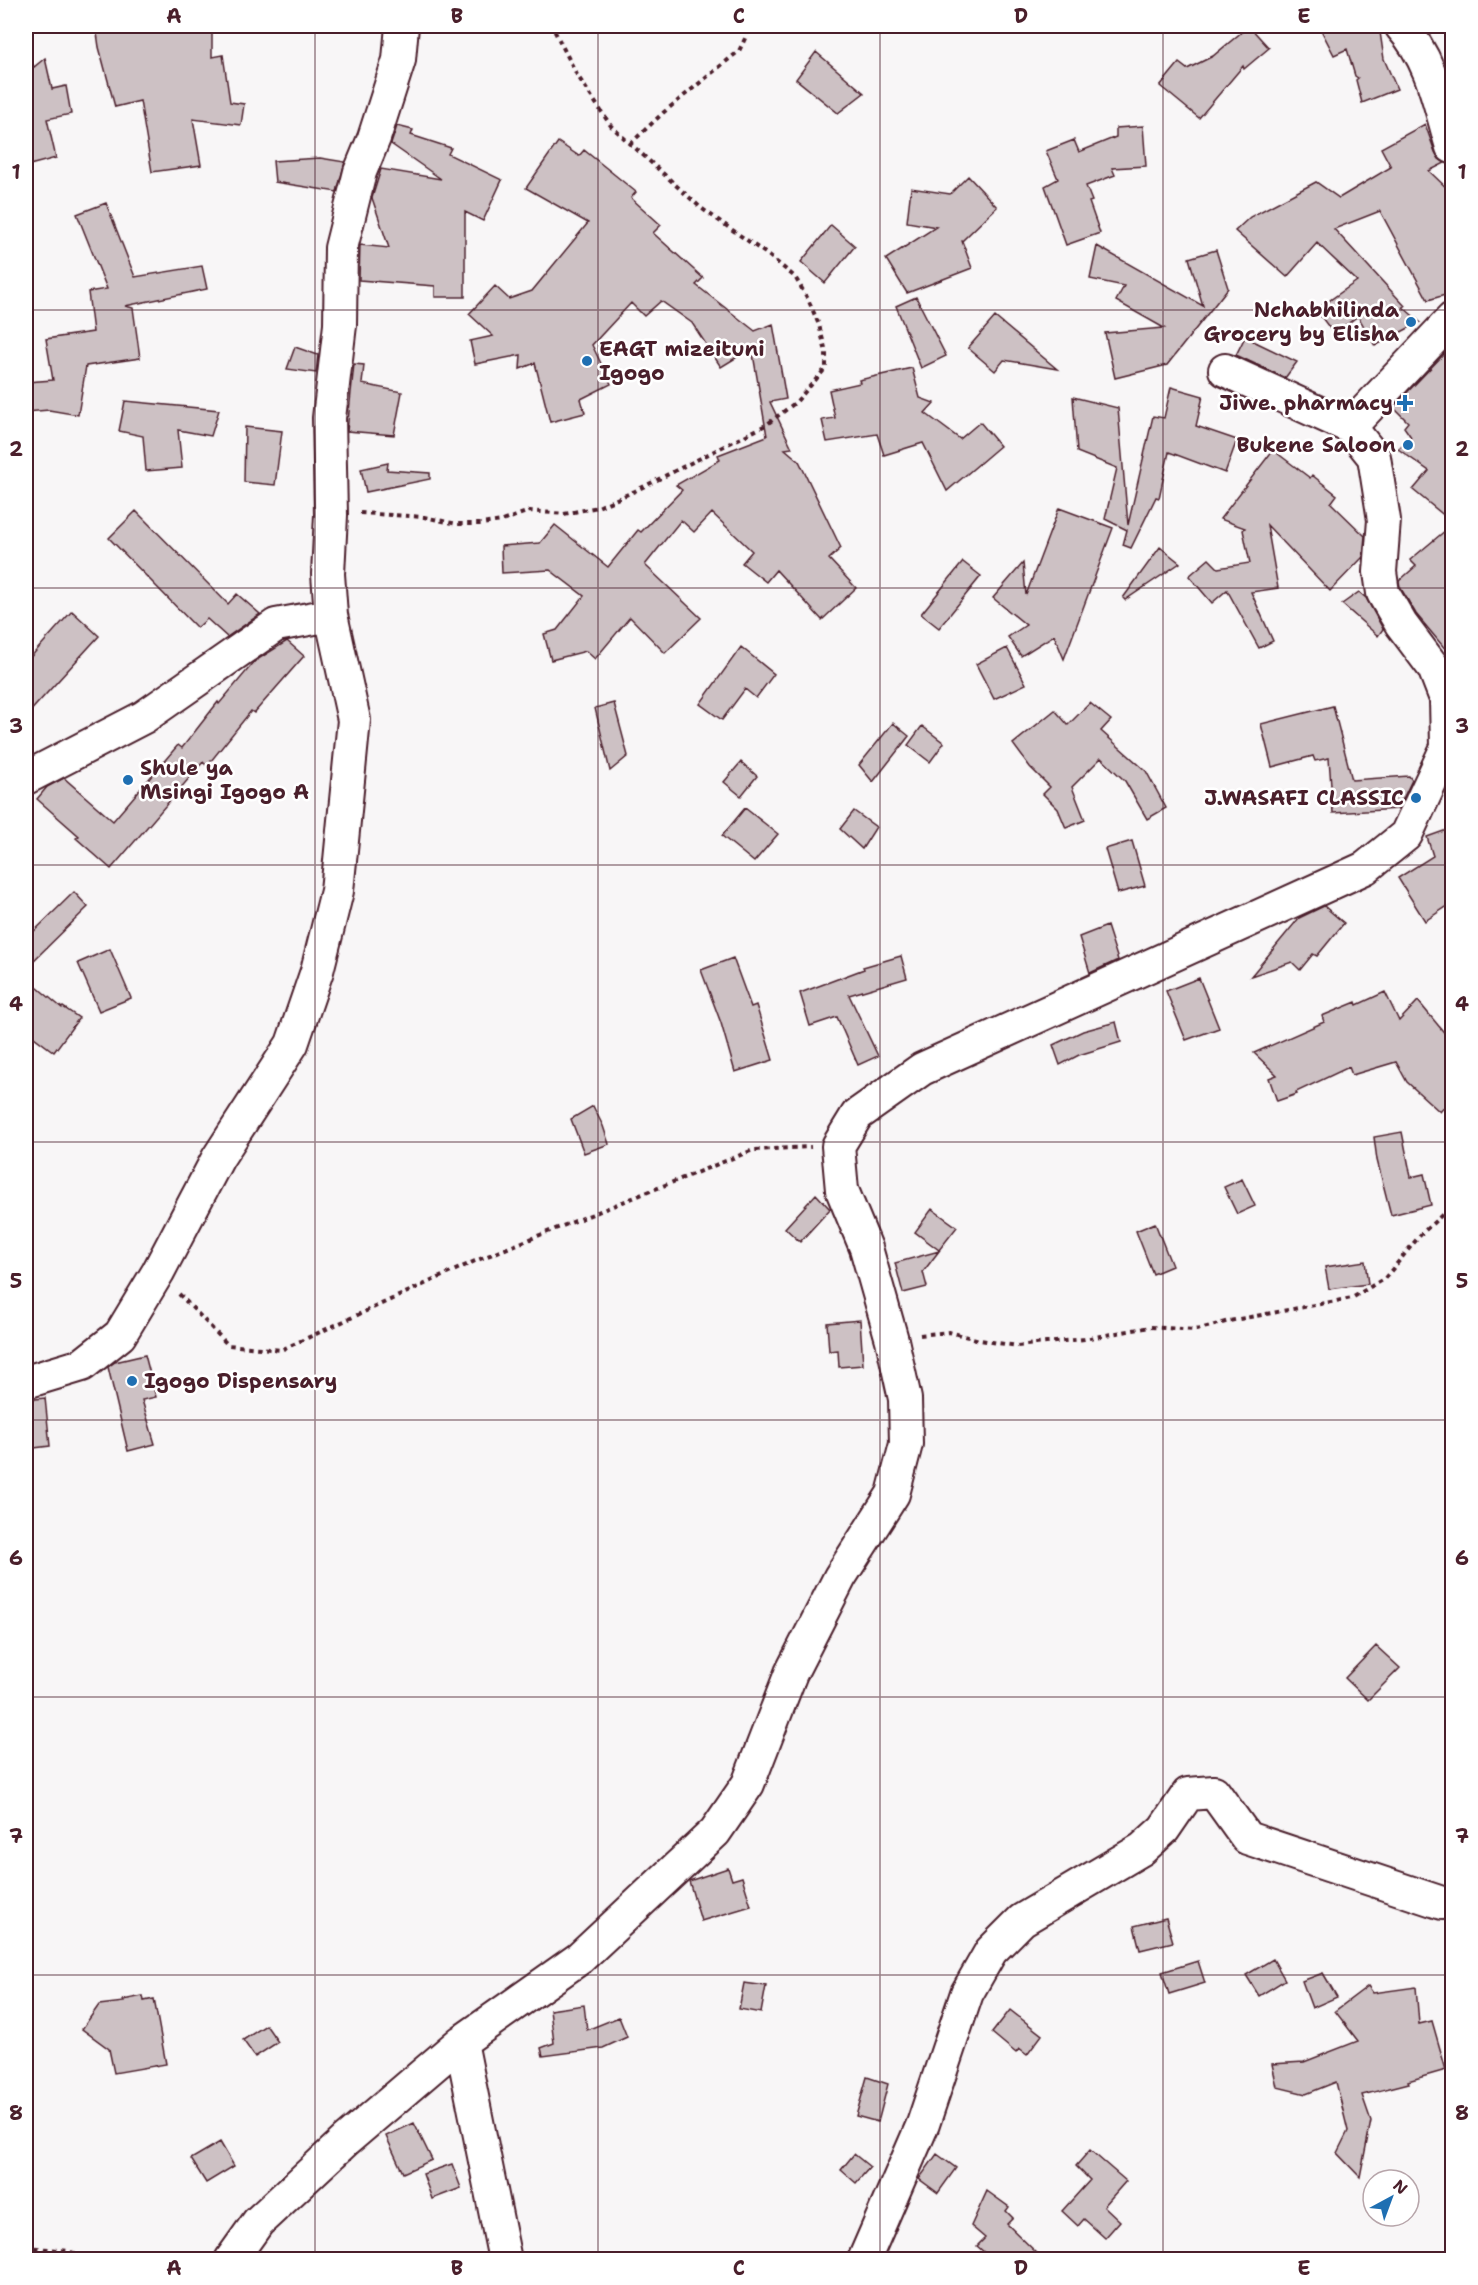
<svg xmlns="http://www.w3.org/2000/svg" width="1478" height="2285" font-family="'Shantell Sans',sans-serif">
<rect width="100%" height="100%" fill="#f8f6f7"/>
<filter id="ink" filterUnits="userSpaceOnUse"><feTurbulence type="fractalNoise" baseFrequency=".0167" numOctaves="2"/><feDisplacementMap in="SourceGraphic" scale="12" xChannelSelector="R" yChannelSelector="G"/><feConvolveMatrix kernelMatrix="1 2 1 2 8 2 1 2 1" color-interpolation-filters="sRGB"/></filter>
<g filter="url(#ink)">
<path fill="#cdc1c4" stroke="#4a1f2b" stroke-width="1.5" d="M96,26H212V57L223,55L230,102L244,104L241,125L193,119L201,165L152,172L140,101L115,107L99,47Z
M1249,26L1269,48L1244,69L1243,66L1199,118L1160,86L1179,63L1187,69L1213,56Z
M1319,26H1383L1384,30L1380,32L1384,59L1397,89L1362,103L1356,80L1358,78L1355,76L1347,49L1334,55Z
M816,52L864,93L838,113L796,79Z
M45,58L52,89L66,86L71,114L47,119L56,158L26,166V66L33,65L34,67Z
M1425,124L1435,152L1439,159L1445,163L1429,171L1452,193V293L1428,300L1380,211L1334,229L1405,306L1403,307L1420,322L1375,346L1358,316L1334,334L1316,310L1357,281L1317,243L1287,277L1235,231L1250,217L1316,182L1339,198L1391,167L1381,148Z
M397,126L413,130L411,135L451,148L448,154L502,180L483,221L465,212V297H435V286L359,280L360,245L389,248L372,198L381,169L441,179L391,144Z
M1143,126L1146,166L1112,168L1115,175L1086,186L1092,201L1089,202L1100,233L1066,245L1045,186L1058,179L1046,151L1074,140L1079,152L1116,137V128Z
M558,142L579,156L584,150L636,192L631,198L661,225L653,233L703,278L696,285L755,331L773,324L786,399L770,402L792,448L785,449L799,461L841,548L829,559L856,588L822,620L776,570L766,582L742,563L752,551L712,513L694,532L681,520L645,565L701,618L665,653L630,617L595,659L586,651L551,660L544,634L557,630L584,596L550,570L502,573L501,546L540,543L555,525L608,567L638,530L641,532L682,490L676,485L720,460L718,455L767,436L752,348L721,367L692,323L661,301L644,316L631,303L592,345L611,384L581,399L585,413L550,422L535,363L520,369L521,355L475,364L470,341L493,336L469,314L495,286L509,299L532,291L588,223L526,188Z
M320,158L345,162L337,192L275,182L273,161Z
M968,176L997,207L962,241L972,268L907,293L886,259L936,227L907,222L911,188L950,194Z
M106,203L135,277L202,266L207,289L125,306L133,308L140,358L86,366L78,415L49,410L26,412V382L53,380L46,339L93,332L88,292L107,289L77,214Z
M831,225L855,246L825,283L801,262Z
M1097,246L1203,306L1189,258L1216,250L1228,288L1167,365L1115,378L1105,333L1164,328L1116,301L1124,286L1090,279Z
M916,297L946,356L921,368L896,306Z
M995,317L1057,369L1004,360L995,371L968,348Z
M1245,337L1297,362L1285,378L1236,355Z
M295,347L318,355L316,373L287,369Z
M1446,352L1452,359V522L1413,490L1429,471L1398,449L1411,437L1404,427L1408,422L1393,407Z
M354,364L364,365L362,384L402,392L394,435L347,431Z
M912,368L920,398L934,403L925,413L960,439L980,422L1000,446L947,491L923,443L884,455L877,434L827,442L822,420L835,418L829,390L860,383L859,380Z
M1171,387L1203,396L1196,426L1237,440L1225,473L1169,452L1159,498L1156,497L1131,548L1123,545L1127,530L1105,519L1117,468L1077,452L1073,397L1118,408L1128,525L1153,416L1164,418Z
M125,401L219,410L211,436L178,430L182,468L146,471L143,436L119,431Z
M245,427L282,431L275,485L244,482Z
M1273,450L1310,478L1312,475L1337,495L1331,503L1365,536L1363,557L1330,591L1267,525L1278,588L1251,592L1273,641L1259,648L1227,590L1212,603L1189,576L1209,559L1218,568L1250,563L1243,530L1245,528L1220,519Z
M388,463L387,470L430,473V479L366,492L361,469Z
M1059,508L1113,528L1064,659L1054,635L1021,656L1008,637L1026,625L993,598L1023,563L1026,595Z
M136,511L228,604L237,594L260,614L227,637L207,619L197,628L109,538Z
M1452,525V657L1416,614L1400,587L1399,581L1416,566L1410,560Z
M1160,547L1180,563L1125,600L1123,598Z
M963,562L981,576L939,628L921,614Z
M1359,592L1366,598L1383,629L1378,636L1342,604Z
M72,611L99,636L26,716V662Z
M287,641L304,656L254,713L251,711L207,766L203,762L111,869L76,838L79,836L37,799L47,787L64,778L113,821L178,745L182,748L218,702L219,704L255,661Z
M741,647L774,674L756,698L745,689L722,720L700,704Z
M1007,648L1026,684L994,699L976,664Z
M614,703L628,756L610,771L595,708Z
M1090,703L1111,720L1101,731L1146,771L1166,808L1147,819L1125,781L1101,758L1072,787L1085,820L1066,828L1058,809L1043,794L1050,787L1030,767L1013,744L1055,710L1068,725Z
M1333,706L1352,780L1409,776L1412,780L1398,809L1333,813L1329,758L1315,761L1313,756L1272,767L1261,724Z
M893,723L909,736L873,782L859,765Z
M922,726L944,743L930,762L908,745Z
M741,762L757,776L741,796L724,782Z
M745,808L778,834L754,862L722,836Z
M854,811L876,827L862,849L840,829Z
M1452,828V903L1425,921L1398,878L1433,856L1427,837Z
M1132,841L1145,886L1118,893L1105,849Z
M74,892L88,907L26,968V939Z
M1324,906L1344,923L1317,956L1313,954L1300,970L1292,962L1251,976L1299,918Z
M1107,926L1118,960L1090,973L1079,937Z
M110,949L131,998L99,1011L78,963Z
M901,956L907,978L849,995L878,1056L858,1065L837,1017L810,1026L800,993L864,969L863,967Z
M733,958L751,1007L756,1005L773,1060L735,1072L721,1023L701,970Z
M26,978L62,1008L63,1007L79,1018L54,1052L26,1031Z
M1199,978L1219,1028L1186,1040L1166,991Z
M1385,992L1399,1021L1418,1001L1452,1042V1098L1440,1112L1407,1082L1396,1062L1352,1075L1349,1067L1296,1092L1297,1094L1277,1101L1269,1078L1277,1075L1254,1053L1324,1022L1322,1016L1356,1002L1357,1005Z
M1116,1022L1121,1042L1079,1055L1060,1065L1053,1045L1083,1031Z
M593,1106L603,1126L609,1144L584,1153L571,1119Z
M1402,1132L1411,1177L1424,1174L1431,1205L1391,1215L1377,1160L1374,1137Z
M1242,1179L1255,1206L1237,1214L1224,1187Z
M816,1194L830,1209L800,1242L785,1228Z
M932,1209L957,1227L939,1250L915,1232Z
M1155,1223L1172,1266L1153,1274L1136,1231Z
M939,1251L923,1272L927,1287L903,1293L895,1263Z
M1365,1261L1368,1284L1329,1289L1325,1267Z
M860,1320L863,1365L839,1367L838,1350L829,1351L827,1323Z
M145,1355L156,1397L142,1400L155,1444L128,1451L108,1367L115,1362Z
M45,1398L50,1446L26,1449V1400Z
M1376,1646L1400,1668L1368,1700L1345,1678Z
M728,1868L732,1880L742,1877L751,1906L701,1921L689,1881Z
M1166,1918L1173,1942L1140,1950L1134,1926Z
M1273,1959L1285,1980L1259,1996L1246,1975Z
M1198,1961L1205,1983L1169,1994L1162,1972Z
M1323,1973L1337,1997L1312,2008L1302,1981Z
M744,1983L766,1986L761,2013L739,2009Z
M1368,1986L1373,1993L1416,1987L1419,2024L1432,2021L1446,2070L1408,2081L1409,2083L1362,2095L1371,2121L1360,2177L1337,2153L1348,2131L1336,2082L1306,2094L1277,2087L1272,2064L1304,2062L1358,2041L1335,2011Z
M143,1996L144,2001L154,1999L166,2064L114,2073L109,2049L82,2029L99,2005L124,2002L123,2000Z
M584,2005L587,2030L619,2017L627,2037L603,2048L543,2056L541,2048L554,2043L550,2010Z
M1010,2010L1042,2035L1027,2055L1019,2049L1016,2053L992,2033Z
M266,2025L278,2042L255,2057L243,2040Z
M867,2077L888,2084L878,2122L856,2116Z
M414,2123L432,2160L403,2173L386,2136Z
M220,2142L234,2166L206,2183L191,2159Z
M1090,2150L1126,2181L1104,2206L1120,2221L1105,2238L1084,2219L1078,2226L1062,2211L1090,2180L1076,2166Z
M854,2154L870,2167L856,2183L841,2170Z
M937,2154L956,2168L938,2193L919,2179Z
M452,2164L461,2188L432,2199L423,2174Z
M987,2191L1009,2207L1006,2211L1013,2218L1007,2224L1043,2259H992L977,2246L985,2238L971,2226Z"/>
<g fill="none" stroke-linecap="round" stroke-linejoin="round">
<defs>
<path id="minor" d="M1401,26C1432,60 1439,103 1452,147
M1225,370L1350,427
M26,778L144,717L276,625L331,615
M26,1382L82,1365L120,1335L158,1272L218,1158L292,1044L317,971L337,891L354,720L331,615L328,574L331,515L329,418L340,325L341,248L360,172L374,138L399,60L402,26
M461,2042L505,2260
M231,2260L258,2222L345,2141L461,2042L580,1958L715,1832L748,1784L791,1673L840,1577L893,1494L906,1444L905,1399L892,1340L866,1248L842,1190L838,1146L857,1115L922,1069L1365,868L1406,835L1447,747L1446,699L1434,668L1401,624L1383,593L1380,572L1384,520L1374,457L1350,427L1452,319
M864,2260L923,2124L967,1993L991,1951L1022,1920L1142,1849L1164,1829L1188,1794L1214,1792L1247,1838L1442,1903"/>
</defs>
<use href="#minor" stroke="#4a1f2b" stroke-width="36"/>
<path stroke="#4a1f2b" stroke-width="4" stroke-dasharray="4.5 4.5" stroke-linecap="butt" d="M630,144L664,112L739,51L751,26
M360,513L424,517L457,524H481L502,521L529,511L564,514L598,507L635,491L766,425L796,402L826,368V352L819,325L808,299L795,277L768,255L701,208L611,126L577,75L552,26
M179,1294L228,1345L281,1350L475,1261L753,1150L811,1147
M920,1335L949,1332L980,1340L1017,1346L1084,1339L1150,1327L1196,1330L1229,1321L1352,1298L1385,1278L1422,1233L1452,1206
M26,2247L69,2251L88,2260"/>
<use href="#minor" stroke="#fff" stroke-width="32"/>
</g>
</g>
<path fill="none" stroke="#4a1f2b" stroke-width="1.5" stroke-opacity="0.55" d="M315,26V2260M598,26V2260M880,26V2260M1163,26V2260M26,310H1452M26,588H1452M26,865H1452M26,1142H1452M26,1420H1452M26,1697H1452M26,1975H1452"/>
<g fill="#1f6fb2" stroke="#fff" stroke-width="2">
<circle cx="1411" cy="322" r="6"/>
<circle cx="587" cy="361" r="6"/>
<path d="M1402 394h6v6h6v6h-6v6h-6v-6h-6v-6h6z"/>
<circle cx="1408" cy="445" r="6"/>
<circle cx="128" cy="780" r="6"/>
<circle cx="1416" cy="798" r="6"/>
<circle cx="132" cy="1381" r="6"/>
</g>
<g text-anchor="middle" stroke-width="5" stroke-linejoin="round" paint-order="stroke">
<g font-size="21" font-weight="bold" fill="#4a1f2b" stroke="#fff" text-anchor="end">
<text x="1399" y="317">Nchabhilinda<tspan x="1399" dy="24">Grocery by Elisha</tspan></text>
<text x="599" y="356" text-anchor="start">EAGT mizeituni<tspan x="599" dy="24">Igogo</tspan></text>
<text x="1393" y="410">Jiwe. pharmacy</text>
<text x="1396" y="452">Bukene Saloon</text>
<text x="140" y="775" text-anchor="start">Shule ya<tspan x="140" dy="24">Msingi Igogo A</tspan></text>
<text x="1404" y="805">J.WASAFI CLASSIC</text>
<text x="144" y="1388" text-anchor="start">Igogo Dispensary</text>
</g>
</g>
<rect width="1478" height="2285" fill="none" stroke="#fff" stroke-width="66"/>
<g transform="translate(1391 2198) rotate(41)"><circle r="28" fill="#ffffff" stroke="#b7a5aa" stroke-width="1.5"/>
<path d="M0-4.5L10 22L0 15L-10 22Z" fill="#1f6fb2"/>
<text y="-9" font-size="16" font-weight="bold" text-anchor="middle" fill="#4a1f2b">N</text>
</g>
<rect x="33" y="33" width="1412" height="2219" fill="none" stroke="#4a1f2b" stroke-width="2"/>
<g font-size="20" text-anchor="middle" font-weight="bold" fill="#4a1f2b">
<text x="174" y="23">A</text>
<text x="457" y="23">B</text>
<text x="739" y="23">C</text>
<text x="1021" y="23">D</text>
<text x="1304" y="23">E</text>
<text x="16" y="179">1</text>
<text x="1462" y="179">1</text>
<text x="16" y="456">2</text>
<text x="1462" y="456">2</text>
<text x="16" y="733">3</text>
<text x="1462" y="733">3</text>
<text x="16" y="1011">4</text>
<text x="1462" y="1011">4</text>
<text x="16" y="1288">5</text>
<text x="1462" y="1288">5</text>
<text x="16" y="1565">6</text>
<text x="1462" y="1565">6</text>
<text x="16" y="1843">7</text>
<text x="1462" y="1843">7</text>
<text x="16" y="2120">8</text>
<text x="1462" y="2120">8</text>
<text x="174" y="2275">A</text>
<text x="457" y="2275">B</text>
<text x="739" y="2275">C</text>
<text x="1021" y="2275">D</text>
<text x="1304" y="2275">E</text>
</g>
</svg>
